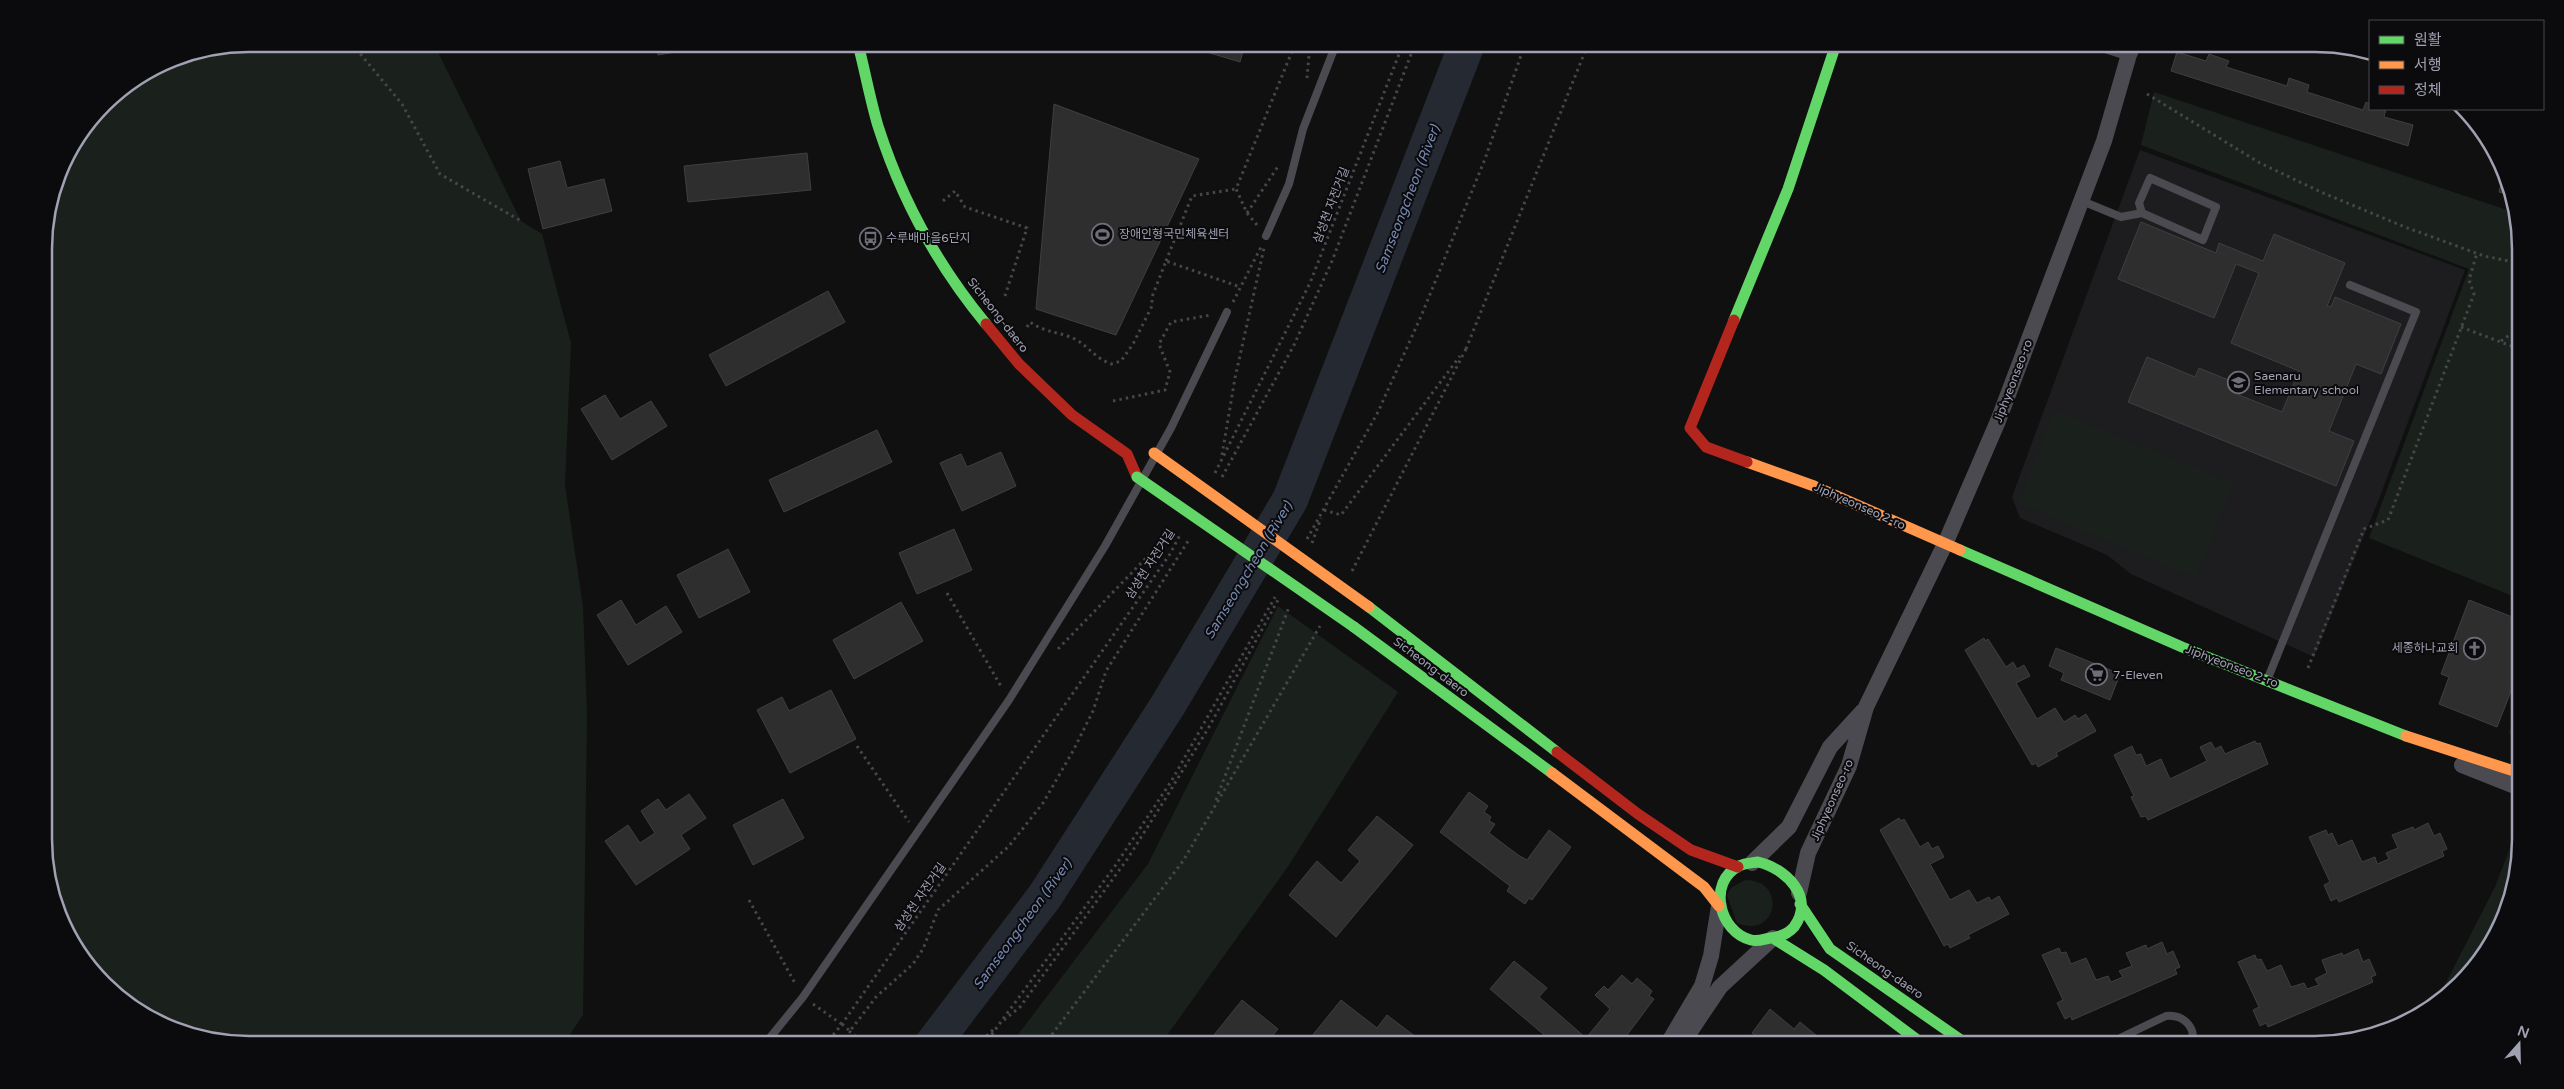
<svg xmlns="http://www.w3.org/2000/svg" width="2564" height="1089" font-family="'Varela Round','Noto Sans KR',sans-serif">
<rect width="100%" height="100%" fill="#101010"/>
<path fill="#1d1d1f" d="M2140,150L2465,270L2379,499L2314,657L2131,574L2107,555L2020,518L2012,497Z"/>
<path fill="#1a211c" d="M249,44H434L521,221L542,234L571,343L565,485L583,607L587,714L583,1015L563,1045H249L171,1030L124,1003L86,965L60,919L46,867L44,236L65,159L114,95L171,59Z
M2154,92L2516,213L2519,223L2520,599L2369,538L2469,269L2141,145Z
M2055,411L2233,483L2196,578L2018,503Z
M1278,606L1398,692L1289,865L1160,1045H1010L1148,864Z
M2520,704V738L2509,733Z
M2515,835L2520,837V840L2505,918L2478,965L2434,1006L2495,887Z
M1745,880C1788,880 1777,940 1737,923L1727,895L1731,888Z"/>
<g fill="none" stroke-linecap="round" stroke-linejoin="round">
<path stroke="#242932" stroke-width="36" d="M932,1045L1045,896L1168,705L1290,500L1467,44"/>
</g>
<path fill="#2e2e2f" stroke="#3f3f44" d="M657,44H725L658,55Z
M1180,44H1245L1240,62Z
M2177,52L2206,61L2209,54L2229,61L2226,67L2287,86L2289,78L2309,85L2307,92L2363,110L2366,102L2370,104V109H2386L2384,117L2413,125L2408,146L2171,71Z
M1054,104L1199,159L1116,335L1036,309Z
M807,153L811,190L688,202L684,166Z
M560,161L567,188L604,179L612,211L543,229L528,169Z
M2504,172H2505L2511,195L2499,192Z
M2141,222L2216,253L2219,243L2263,261L2274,234L2345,263L2327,306L2331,307L2335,297L2401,324L2381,374L2356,364L2329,431L2354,441L2336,486L2128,402L2147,357L2195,377L2199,368L2243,386L2239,395L2282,412L2299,371L2231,343L2259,273L2236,264L2214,318L2118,279Z
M828,291L845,322L726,386L709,355Z
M605,395L620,419L651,401L667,426L612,460L581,409Z
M877,430L892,462L784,512L769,480Z
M1001,452L1016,486L962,511L940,463L961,454L967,467Z
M954,529L972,570L917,594L899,553Z
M728,549L750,592L699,618L677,575Z
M621,600L636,625L666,606L682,632L628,665L597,615Z
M2469,600L2520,620V668L2497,727L2439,704L2449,677L2441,674Z
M901,602L923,641L854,679L833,640Z
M1984,638L1985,641L1988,639L2006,667L2013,662L2017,669L2024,665L2030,676L2016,683L2037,719L2055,708L2064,722L2075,715L2078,719L2086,714L2096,731L2056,753L2058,756L2038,767L2036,763L2032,765L1965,650Z
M2056,648L2120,674L2110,700L2061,680L2064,673L2049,666Z
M831,690L856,739L790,773L757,710L782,697L789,711Z
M2255,741L2257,744L2260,743L2268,764L2148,820L2146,816L2141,817L2131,797L2134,796L2114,755L2132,746L2136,755L2141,754L2146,766L2161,759L2170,779L2207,761L2200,747L2211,742L2215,749L2221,746L2225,754Z
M1469,792L1488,806L1484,812L1491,817L1489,821L1495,824L1489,833L1518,855L1527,860L1549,830L1571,847L1532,900L1529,898L1525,904L1507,891L1510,886L1440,832Z
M689,794L706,818L681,835L690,849L636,885L605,841L628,825L640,843L655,833L641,811L658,799L666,810Z
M783,799L804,838L753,865L733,825Z
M1377,816L1413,845L1336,937L1289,895L1317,861L1341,883L1360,861L1348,850Z
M1899,818L1901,821L1904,819L1920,847L1928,842L1932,849L1938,846L1944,857L1930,864L1950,900L1969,890L1977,903L1989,897L1991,901L1999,896L2009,914L1968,935L1970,938L1950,948L1948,944L1944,946L1880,830Z
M2428,823L2434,836L2440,833L2447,849L2442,851L2444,856L2339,902L2337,898L2331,901L2324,885L2330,882L2309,837L2326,830L2328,835L2332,833L2338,846L2352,840L2362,862L2375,857L2377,864L2389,859L2386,853L2398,848L2392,835L2413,827L2414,830Z
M2162,942L2167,954L2173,951L2180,967L2175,969L2177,974L2072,1020L2071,1016L2065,1019L2057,1003L2063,1000L2042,955L2059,948L2061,953L2066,952L2071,964L2086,958L2096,980L2108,976L2111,982L2123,977L2119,971L2132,966L2126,953L2146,945L2147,949Z
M2358,949L2363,962L2369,959L2376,975L2371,977L2373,982L2268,1027L2266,1023L2260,1026L2253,1010L2259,1007L2238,962L2255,955L2257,960L2261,959L2267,971L2281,965L2291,987L2304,983L2307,989L2319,985L2315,979L2327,973L2322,960L2342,953L2343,956Z
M1514,961L1547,988L1539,997L1586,1038L1610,1009L1595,995L1604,986L1608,990L1622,975L1632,984L1637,978L1652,991L1649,996L1654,999L1627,1035L1631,1038L1625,1045H1556L1490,989Z
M1242,1000L1278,1029L1265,1045H1226L1214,1035Z
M1341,1000L1377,1028L1387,1015L1416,1037L1410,1045H1313L1308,1041Z
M1770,1009L1794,1029L1800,1022L1817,1036L1811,1042L1815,1045H1767L1752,1033Z"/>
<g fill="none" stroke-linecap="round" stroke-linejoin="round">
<path stroke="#46464b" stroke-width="3" stroke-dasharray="2.5 4" stroke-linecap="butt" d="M352,44L402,104L440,174L521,221
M1307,78L1310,44
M2147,94L2260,163L2323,193L2405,227L2484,256L2519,263
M943,201L955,191L965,207L1027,228L1004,299
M1247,213L1279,165
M1257,225L1247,213L1236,189L1295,44
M1166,261L1192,196L1236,189
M1233,302L1261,247
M1027,327L1030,322C1048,334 1058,331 1075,339C1088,346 1095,358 1111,364L1121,361L1133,344L1152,306V297L1166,261L1240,287
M2461,327L2519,349
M2501,341L2519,328
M1466,349L1588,44
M1113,401L1165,390L1170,372L1159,344L1171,322L1211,315
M1222,455L1235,378L1264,248
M1215,473L1310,283L1403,44
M1222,477L1294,345L1332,261L1415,44
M1324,510L1341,515L1460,356
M1307,539L1378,412L1422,314L1485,159L1525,44
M1312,543L1321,518
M1352,571L1466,349
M947,593L1002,688
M1058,649L1175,528
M2308,668L2364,529L2388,520L2474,294L2469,280L2477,253
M857,746L909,822
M1216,800L1289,607
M749,900L796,985
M813,1004L843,1025
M1004,1020L1020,1007L1128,858L1164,801L1209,727L1278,600
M842,1024L850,1031L876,997L913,964L923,949L938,910L1009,846L1043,803L1073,751L1093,711L1106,671L1190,538
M849,1031L866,1045
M825,1045L842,1024L1170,554L1181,533
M977,1045L995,1028
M984,1045L1115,866L1172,780L1275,597
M1044,1045L1183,861L1320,626"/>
<path stroke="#4a4a50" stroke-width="8" d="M2082,201L2121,217L2142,213L2203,240L2216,207L2150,178L2139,203L2142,213
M1266,236L1289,184L1303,129L1336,44
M2268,678L2416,312L2350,285
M764,1045L803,997L1009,700L1105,546L1171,428L1227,312
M2113,1045L2122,1037L2166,1016C2183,1014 2198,1028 2191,1045
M2158,1045L2163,1042"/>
<path stroke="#4a4a50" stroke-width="16" d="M2102,44L2130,53
M2462,765L2520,788
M1752,863L1789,827L1830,747L1863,711
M1799,893L1808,853L1849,766L1866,707L1945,544L1998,421L2104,141L2132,44
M1667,1045L1702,986L1711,956L1719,906
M1681,1045L1720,987L1773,938"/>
<path stroke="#63d668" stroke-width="11" d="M858,44C865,71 870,99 878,126C901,198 938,266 986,324
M1734,320L1788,189L1836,44
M1960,550L2182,647L2406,736
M1369,607L1557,752
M1354,627L1552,773
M1758,862C1785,868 1816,897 1794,927C1788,934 1780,937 1770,938C1764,939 1758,942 1751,940C1719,932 1707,882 1739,866C1745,863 1752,863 1758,862Z
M1800,904L1830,949L1968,1045
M1773,938L1824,970L1924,1045"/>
<path stroke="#ff974d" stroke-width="11" d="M1747,462L1814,486L1960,550
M2406,736L2520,773
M1552,773L1704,887L1719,906"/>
<path stroke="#b3261e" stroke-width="11" d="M1734,320L1690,428L1706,447L1747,462
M986,324L1019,364L1072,415L1127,454L1137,477
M1557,752L1638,814L1691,850L1738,867"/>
<path stroke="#63d668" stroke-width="11" d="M1137,477L1354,627"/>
<path stroke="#ff974d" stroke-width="11" d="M1154,453L1369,607"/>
</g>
<defs>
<symbol id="stadium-ring" viewBox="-11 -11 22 22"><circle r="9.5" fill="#0b0a0c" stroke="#6e6e79" stroke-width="1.5"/><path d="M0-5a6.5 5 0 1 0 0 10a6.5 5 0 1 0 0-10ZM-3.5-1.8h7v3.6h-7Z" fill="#6e6e79"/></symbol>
<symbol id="bus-ring" viewBox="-11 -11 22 22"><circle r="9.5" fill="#0b0a0c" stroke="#6e6e79" stroke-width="1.5"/><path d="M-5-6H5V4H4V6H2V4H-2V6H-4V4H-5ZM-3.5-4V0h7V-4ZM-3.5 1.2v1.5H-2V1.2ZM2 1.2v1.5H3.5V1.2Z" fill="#6e6e79"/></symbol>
<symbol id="school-ring" viewBox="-11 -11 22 22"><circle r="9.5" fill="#0b0a0c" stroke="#6e6e79" stroke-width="1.5"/><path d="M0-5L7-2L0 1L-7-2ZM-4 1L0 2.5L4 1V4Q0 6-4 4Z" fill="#6e6e79"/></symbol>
<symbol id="church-ring" viewBox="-11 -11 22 22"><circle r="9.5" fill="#0b0a0c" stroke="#6e6e79" stroke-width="1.5"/><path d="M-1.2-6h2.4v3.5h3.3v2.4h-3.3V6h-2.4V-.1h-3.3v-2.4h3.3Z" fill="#6e6e79"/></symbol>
<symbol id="supermarket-ring" viewBox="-11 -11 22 22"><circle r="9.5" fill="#0b0a0c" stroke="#6e6e79" stroke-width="1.5"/><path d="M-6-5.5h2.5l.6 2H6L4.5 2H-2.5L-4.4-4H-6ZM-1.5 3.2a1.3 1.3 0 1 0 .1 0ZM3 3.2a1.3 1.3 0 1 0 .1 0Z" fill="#6e6e79"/></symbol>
</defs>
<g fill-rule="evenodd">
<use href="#stadium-ring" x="1090" y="222" width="25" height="25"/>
<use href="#bus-ring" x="858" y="226" width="25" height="25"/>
<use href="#school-ring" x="2226" y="370" width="25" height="25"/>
<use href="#church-ring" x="2462" y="636" width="25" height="25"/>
<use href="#supermarket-ring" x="2084" y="662" width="25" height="25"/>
</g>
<g text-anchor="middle" stroke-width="4" stroke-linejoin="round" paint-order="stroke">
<g font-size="12" fill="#a0a1b2" stroke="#0b0a0c">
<text transform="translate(1331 205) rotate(-69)" y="4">삼성천 자전거길</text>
<text transform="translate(998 315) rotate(52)" y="4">Sicheong-daero</text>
<text transform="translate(2013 381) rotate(-69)" y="4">Jiphyeonseo-ro</text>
<text transform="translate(1860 506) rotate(24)" y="4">Jiphyeonseo 2-ro</text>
<text transform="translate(1150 564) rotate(-57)" y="4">삼성천 자전거길</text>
<text transform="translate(2232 666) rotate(21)" y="4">Jiphyeonseo 2-ro</text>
<text transform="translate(1431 667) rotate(37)" y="4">Sicheong-daero</text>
<text transform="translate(1832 800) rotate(-66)" y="4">Jiphyeonseo-ro</text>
<text transform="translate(920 897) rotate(-55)" y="4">삼성천 자전거길</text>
<text transform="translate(1885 970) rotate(35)" y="4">Sicheong-daero</text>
</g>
<g font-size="12" fill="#a0a1b2" stroke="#0b0a0c" text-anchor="start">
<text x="1119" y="238">장애인형국민체육센터</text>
<text x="886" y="242">수루배마을6단지</text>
<text x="2254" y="380">Saenaru<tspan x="2254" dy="14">Elementary school</tspan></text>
<text x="2458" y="652" text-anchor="end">세종하나교회</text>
<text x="2113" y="679">7-Eleven</text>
</g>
<g font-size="14" font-style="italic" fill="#7487b0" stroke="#0b0a0c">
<text transform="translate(1407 199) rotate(-69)" y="5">Samseongcheon (River)</text>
<text transform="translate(1248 570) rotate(-59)" y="5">Samseongcheon (River)</text>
<text transform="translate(1022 924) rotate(-54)" y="5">Samseongcheon (River)</text>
</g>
</g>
<path d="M0 0H2564V1089H0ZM249 52H2315A197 197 0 0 1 2512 249V839A197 197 0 0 1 2315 1036H249A197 197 0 0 1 52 839V249A197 197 0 0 1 249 52Z" fill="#0b0a0c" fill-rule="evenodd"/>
<path fill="none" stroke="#a0a1b2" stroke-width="2.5" d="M249 52H2315A197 197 0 0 1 2512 249V839A197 197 0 0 1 2315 1036H249A197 197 0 0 1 52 839V249A197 197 0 0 1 249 52Z"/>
<rect x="2369" y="20" width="175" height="90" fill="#0b0a0c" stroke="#47464e"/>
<rect x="2379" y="36" width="25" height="8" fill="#63d668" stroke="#47464e"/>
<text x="2414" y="45" font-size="15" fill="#a0a1b2">원활</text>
<rect x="2379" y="61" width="25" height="8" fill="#ff974d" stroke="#47464e"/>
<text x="2414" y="70" font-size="15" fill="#a0a1b2">서행</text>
<rect x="2379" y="86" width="25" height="8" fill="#b3261e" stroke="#47464e"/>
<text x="2414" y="95" font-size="15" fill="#a0a1b2">정체</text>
<g transform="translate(2519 1044) rotate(20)" stroke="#0b0a0c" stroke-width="4" paint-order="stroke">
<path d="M0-4L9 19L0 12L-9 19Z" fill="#a0a1b2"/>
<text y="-8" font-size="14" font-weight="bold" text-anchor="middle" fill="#a0a1b2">N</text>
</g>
</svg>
